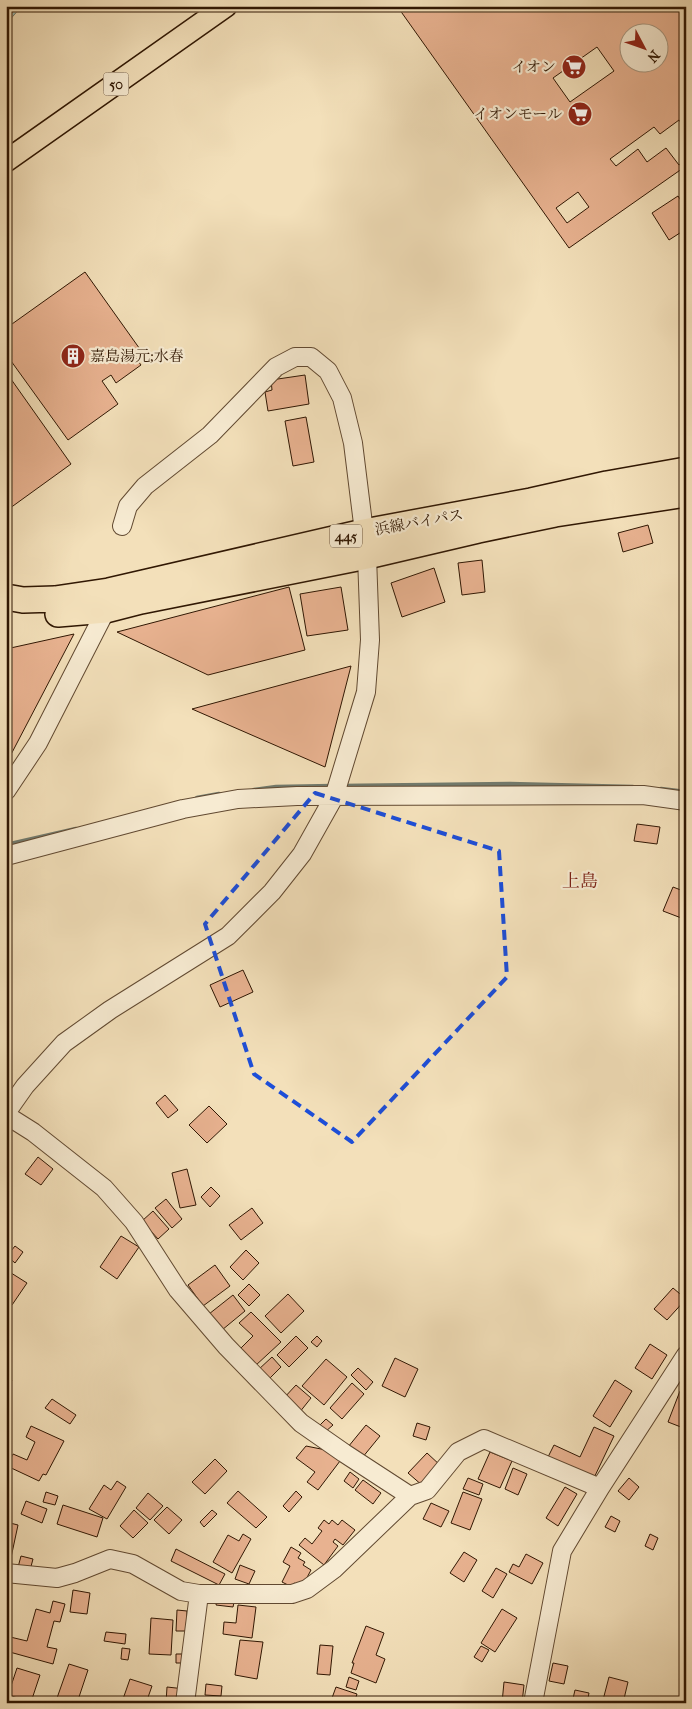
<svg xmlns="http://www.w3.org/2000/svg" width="692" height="1709" font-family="'IM FELL French Canon','Noto Serif JP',serif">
<rect width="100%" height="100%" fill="#f3e0ba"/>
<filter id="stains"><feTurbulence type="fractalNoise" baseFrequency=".004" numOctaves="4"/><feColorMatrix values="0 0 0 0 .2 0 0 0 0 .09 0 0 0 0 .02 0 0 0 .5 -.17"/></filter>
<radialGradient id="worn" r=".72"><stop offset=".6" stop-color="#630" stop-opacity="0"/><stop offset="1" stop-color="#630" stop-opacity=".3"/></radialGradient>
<path fill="#9cbcb4" stroke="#717a6d" d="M6,6H22L6,24Z"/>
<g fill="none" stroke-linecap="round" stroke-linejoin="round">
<path stroke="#717a6d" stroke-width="4.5" d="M341,786L510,784L633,787
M661,789L686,792
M254,790L276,787L333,786
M197,798L219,794
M6,845L76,829"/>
</g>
<path fill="#e8b290" stroke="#301703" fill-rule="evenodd" d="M397,6H686V166L569,248ZM630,32H660V62H630Z
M597,47L614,71L570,102L553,78Z
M679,120L686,130V160L679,165L666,148L647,162L638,149L616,166L610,159L654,127L660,134Z
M578,192L589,207L567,223L556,208Z
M678,196L686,208V229L669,240L652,213Z
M85,272L142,352L135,357L141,365L116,383L111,375L102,381L118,404L68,440L6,354V318L7,317L12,324Z
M6,372L71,464L6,511Z
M305,375L309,404L268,411L265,392L272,390L271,380Z
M306,417L314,462L293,466L285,421Z
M648,525L653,543L623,552L618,533Z
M482,560L485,592L462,595L458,563Z
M434,568L445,602L402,617L391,583Z
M289,587L305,650L208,675L117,632Z
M341,587L348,630L307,636L300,594Z
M74,634L6,764V649Z
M351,666L325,767L192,709Z
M637,824L660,827L657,844L634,841Z
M673,887L686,892L684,919L663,911Z
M243,970L253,992L220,1007L210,985Z
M165,1095L178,1110L168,1118L156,1103Z
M209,1106L227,1124L207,1143L189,1125Z
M38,1157L53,1169L41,1185L25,1174Z
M187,1169L196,1205L180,1208L172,1173Z
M211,1187L220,1196L210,1207L201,1197Z
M166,1199L182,1219L172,1228L155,1208Z
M252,1208L263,1223L241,1240L229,1225Z
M153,1211L169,1229L158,1239L142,1221Z
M121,1236L139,1247L117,1279L100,1267Z
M15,1246L23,1252L15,1263L7,1256Z
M246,1250L259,1263L243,1280L230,1267Z
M215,1265L230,1286L203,1306L188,1285Z
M8,1271L27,1283L12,1305L6,1300V1274Z
M249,1284L260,1295L249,1306L238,1295Z
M673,1288L686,1299L667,1320L654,1309Z
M288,1294L304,1311L281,1333L265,1316Z
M233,1295L245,1311L222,1330L209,1314Z
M251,1312L281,1342L255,1366L239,1350L253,1336L239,1323Z
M296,1336L308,1348L289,1367L277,1355Z
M317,1336L322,1341L317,1347L311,1342Z
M650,1344L667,1355L652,1379L635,1368Z
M272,1357L281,1367L268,1380L258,1370Z
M395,1358L418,1369L405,1397L382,1386Z
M326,1359L347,1377L324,1405L302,1386Z
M358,1368L373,1382L366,1390L351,1375Z
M6,1376L12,1380L6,1390Z
M615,1380L632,1391L610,1427L593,1416Z
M352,1383L364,1394L342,1419L330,1408Z
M296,1385L311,1398L299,1413L283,1399Z
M680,1391L686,1394V1429L668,1422Z
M52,1399L76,1415L70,1424L45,1408Z
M326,1419L333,1425L325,1432L319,1426Z
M417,1423L430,1427L426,1440L413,1436Z
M366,1425L380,1436L362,1458L348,1447Z
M31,1426L64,1441L46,1475L43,1474L39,1481L7,1466L13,1454L27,1460L35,1442L26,1437Z
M594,1427L614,1436L592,1482L546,1461L554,1445L580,1457Z
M306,1446L326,1450L340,1461L318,1490L307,1482L315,1472L296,1458Z
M490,1452L512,1461L500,1488L478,1479Z
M427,1453L441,1466L423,1486L408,1473Z
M215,1459L227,1471L205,1494L192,1482Z
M513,1468L527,1474L518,1495L505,1489Z
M350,1472L359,1479L353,1488L344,1481Z
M468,1478L483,1484L479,1495L463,1489Z
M629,1478L639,1487L629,1500L618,1491Z
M363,1480L381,1493L373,1504L355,1490Z
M117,1481L126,1487L107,1519L89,1509L104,1485L111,1490Z
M565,1487L577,1494L558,1526L546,1518Z
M238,1491L267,1517L256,1528L227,1503Z
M296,1491L302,1497L289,1512L283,1506Z
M46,1492L58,1496L55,1505L43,1502Z
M463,1492L482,1499L470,1530L451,1523Z
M148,1493L163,1506L150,1520L136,1508Z
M26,1501L47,1509L42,1523L21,1514Z
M431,1503L449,1511L441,1527L423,1519Z
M63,1505L103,1518L97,1537L57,1524Z
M167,1507L182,1520L169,1534L154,1520Z
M134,1510L148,1523L133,1538L120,1526Z
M212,1510L217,1514L204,1527L200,1522Z
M611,1516L620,1521L615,1532L605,1527Z
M324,1520L329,1524L332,1520L338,1525L342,1520L355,1530L343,1545L335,1539L333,1542L338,1546L324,1565L299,1545L305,1538L312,1544L322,1531L318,1528Z
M6,1522L18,1525L9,1567L6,1566Z
M243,1534L251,1539L232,1573L213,1562L228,1535L239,1541Z
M650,1534L658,1538L653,1550L645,1546Z
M291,1547L301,1553L298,1558L305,1562L303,1565L311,1570L302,1587L294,1583L292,1587L282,1582L290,1566L283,1562Z
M176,1549L225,1574L219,1585L171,1561Z
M464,1552L477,1560L464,1582L450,1573Z
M526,1554L543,1563L532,1584L509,1572L513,1564L519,1567Z
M21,1556L33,1559L29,1574L17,1571Z
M240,1565L255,1571L249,1584L235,1579Z
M496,1568L507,1574L493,1598L482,1591Z
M73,1590L90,1593L87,1614L70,1612Z
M218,1595L235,1598L233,1607L216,1605Z
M53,1601L65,1604L60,1622L54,1621L47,1647L57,1649L53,1664L6,1651V1636L27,1641L36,1609L50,1613Z
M238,1605L256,1607L252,1638L223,1634L224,1622L236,1623Z
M502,1609L517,1618L495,1652L481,1643Z
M177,1610L187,1611L186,1631H176Z
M151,1618L173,1620L171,1655L149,1654Z
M366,1626L384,1633L376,1655L385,1659L376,1683L351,1673L354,1663H352Z
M106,1632L126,1634L125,1644L104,1641Z
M240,1640L263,1642L257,1679L235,1675Z
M320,1645L333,1646L330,1675L317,1674Z
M481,1646L489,1650L482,1662L474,1657Z
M122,1648L130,1649L128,1660L121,1659Z
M176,1654H184V1663H176Z
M553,1663L568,1666L564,1684L549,1681Z
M69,1664L88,1670L77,1703H70L57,1698Z
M17,1668L40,1675L31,1702L8,1695Z
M349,1677L359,1681L356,1690L346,1687Z
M609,1677L628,1682L623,1703L603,1700Z
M130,1679L152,1686L146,1703H133L123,1699Z
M504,1682L524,1685L522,1703H502Z
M206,1684L222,1686L221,1696L205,1695Z
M167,1687L185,1689L182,1703H166Z
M336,1687L357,1694L354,1703H344L332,1698Z
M575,1690L589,1693L587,1703H572Z"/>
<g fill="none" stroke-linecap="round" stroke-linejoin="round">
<defs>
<path id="minor" d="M6,791L38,743L106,610L107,601
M6,856L183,809L238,799L297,796L643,795L686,801
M6,1113L25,1086L64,1043L110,1010L228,936L272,892L302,854L334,797L366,692L370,640L367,556L353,443L342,398L328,371L311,357H295L276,367L210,435L145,486L128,506L122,526
M6,1115L33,1132L104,1188L134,1222L178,1290L226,1346L301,1423L344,1453L410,1496
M6,1573L57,1578L75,1573L110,1559L133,1564L181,1591L199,1594H292L307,1589L334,1569L410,1496L427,1490L458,1452L484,1439L600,1488
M185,1703L199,1594
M533,1703L562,1551L600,1488L686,1355"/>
<path id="major" d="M6,161L226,6"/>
<path id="highway" d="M6,597L23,600L55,599L109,591L364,532L531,501L607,484L686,470
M58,614L106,610L141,601L367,556L478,530L555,514L686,494"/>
</defs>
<use href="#minor" stroke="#614931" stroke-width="20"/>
<use href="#major" stroke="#301703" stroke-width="24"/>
<use href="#highway" stroke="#301703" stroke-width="28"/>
<use href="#minor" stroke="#f7ebd2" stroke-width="18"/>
<use href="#major" stroke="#f3e0ba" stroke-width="21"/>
<use href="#highway" stroke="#f3e0ba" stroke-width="25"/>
</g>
<path fill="none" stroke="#1d4ed8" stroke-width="4" stroke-dasharray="10 6" stroke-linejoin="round" d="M315,793L499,851L507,977L352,1142L254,1074L205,924Z"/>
<defs>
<symbol id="supermarket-disc" viewBox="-11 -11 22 22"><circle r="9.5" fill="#8f2418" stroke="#f7ebd2"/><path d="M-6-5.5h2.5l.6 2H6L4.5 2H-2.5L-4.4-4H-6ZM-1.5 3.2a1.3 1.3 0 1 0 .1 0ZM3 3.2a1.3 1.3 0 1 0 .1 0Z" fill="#fff"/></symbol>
<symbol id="building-disc" viewBox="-11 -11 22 22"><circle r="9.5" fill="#8f2418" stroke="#f7ebd2"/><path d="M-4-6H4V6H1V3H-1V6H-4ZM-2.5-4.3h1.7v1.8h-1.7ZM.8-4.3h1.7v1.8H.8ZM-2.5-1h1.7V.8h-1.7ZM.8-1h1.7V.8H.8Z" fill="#fff"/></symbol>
</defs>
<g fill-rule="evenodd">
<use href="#supermarket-disc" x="560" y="53" width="28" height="28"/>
<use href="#supermarket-disc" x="566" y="100" width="28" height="28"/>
<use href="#building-disc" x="59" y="342" width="28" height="28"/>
</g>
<g text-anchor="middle" stroke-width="4.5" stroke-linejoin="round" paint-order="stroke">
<g fill="#f7ebd2" stroke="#6c5741" stroke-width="1">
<rect x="103.5" y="72.5" width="25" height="23" rx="4"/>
<rect x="330" y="524.5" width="32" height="23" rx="4"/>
</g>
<g font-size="14" font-weight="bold" fill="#301703">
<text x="116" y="89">50</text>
<text x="346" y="541">445</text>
</g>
<g font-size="15" fill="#301703" stroke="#f7ebd2" text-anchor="end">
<text x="556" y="72">イオン</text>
<text x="562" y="119">イオンモール</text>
<text x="90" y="361" text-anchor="start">嘉島湯元;水春</text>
</g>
<g font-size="15" fill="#301703" stroke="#f7ebd2">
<text transform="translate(419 522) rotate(-10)" y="5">浜線バイパス</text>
</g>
<g font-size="18" fill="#7a1f14" stroke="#f7ebd2">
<text x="580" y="887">上島</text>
</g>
</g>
<rect width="692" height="1709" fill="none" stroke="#f3e0ba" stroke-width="25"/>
<rect x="8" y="8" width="677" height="1694" fill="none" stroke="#301703" stroke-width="2.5"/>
<rect x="12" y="12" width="667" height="1684" fill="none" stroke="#301703"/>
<g transform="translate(644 48) rotate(131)"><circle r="24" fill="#f7ebd2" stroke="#a7967f"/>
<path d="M0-4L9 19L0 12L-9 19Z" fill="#8f2418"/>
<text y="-8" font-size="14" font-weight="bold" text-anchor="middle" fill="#301703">N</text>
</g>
<rect width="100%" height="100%" filter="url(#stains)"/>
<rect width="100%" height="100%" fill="url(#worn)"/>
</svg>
